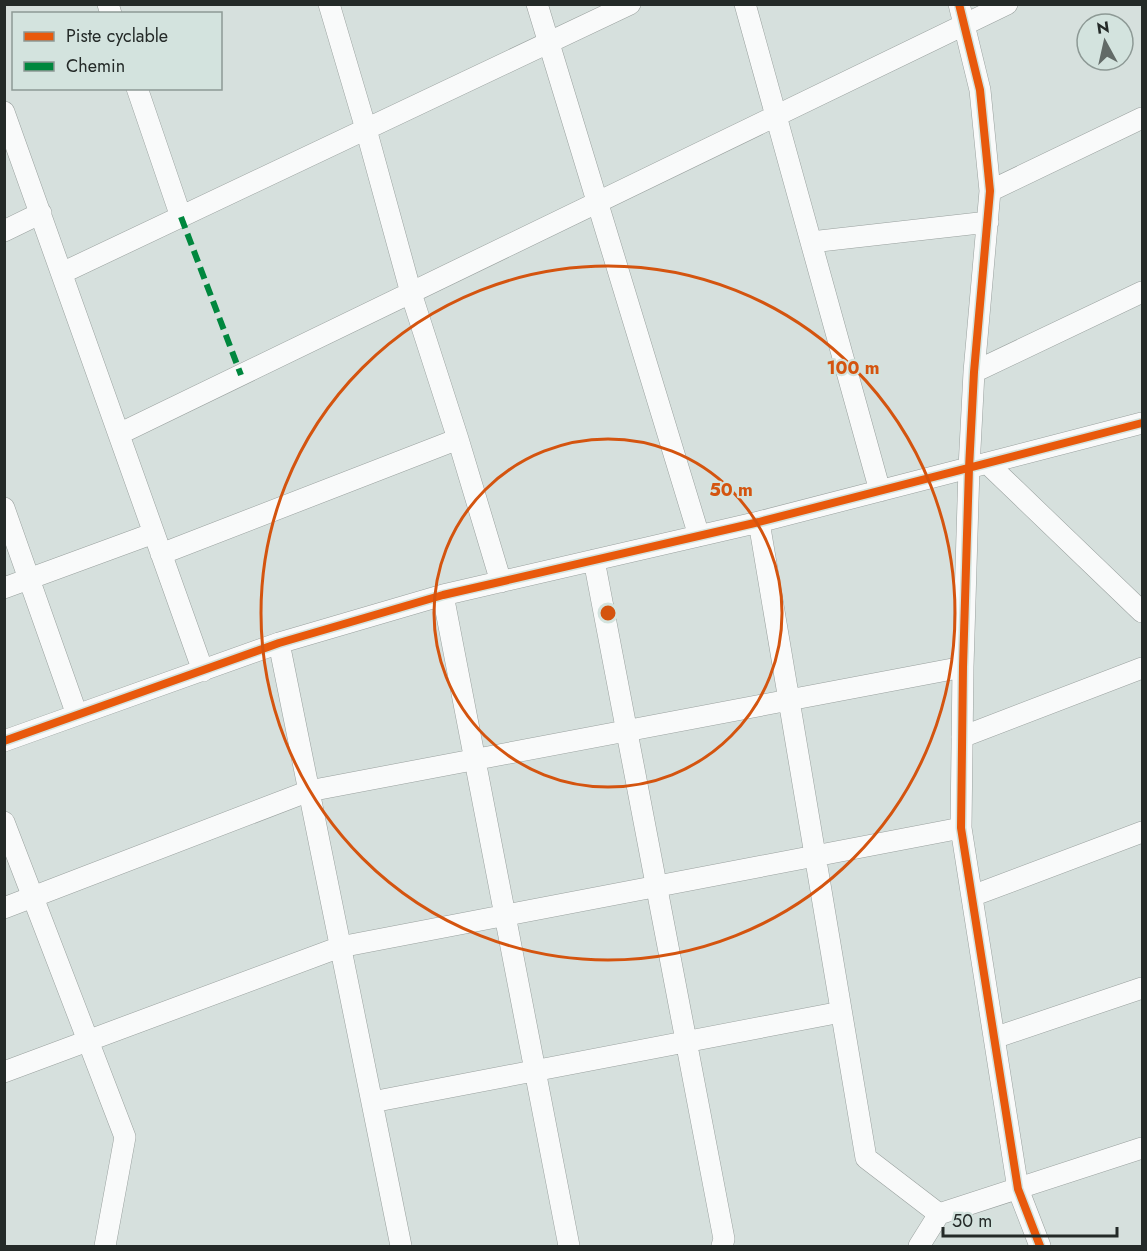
<svg xmlns="http://www.w3.org/2000/svg" width="1147" height="1251" font-family="Jost,sans-serif">
<rect width="100%" height="100%" fill="#d6e0dd"/>
<g fill="none" stroke-linecap="round" stroke-linejoin="round">
<defs>
<path id="street" d="M108,4L111,14
M329,4L366,129L411,293L458,439L501,582
M537,4L699,536
M745,4L880,491
M959,4L980,90L990,191L974,372L969,468L963,667L961,828L1018,1189L1040,1246
M137,88L181,217
M4,112L203,671
M990,191L1142,118
M4,231L41,213
M811,242L988,222
M62,273L630,4
M974,372L1142,292
M119,434L1007,4
M987,463L1142,612
M4,508L77,715
M759,522L866,1158L939,1214
M161,554L458,439
M594,560L724,1239L722,1246
M4,588L154,533
M443,595L569,1246
M279,643L401,1246
M962,737L1142,668
M4,741L279,643L443,595L759,522L1142,423
M4,822L125,1137L105,1246
M972,896L1142,832
M4,908L309,791L963,667
M994,1038L1142,988
M4,1072L340,947L961,828
M372,1102L841,1012
M919,1246L939,1214L1142,1148"/>
</defs>
<use href="#street" stroke="#99a09e" stroke-width="22"/>
<use href="#street" stroke="#f9fafa" stroke-width="21"/>
<path stroke="#00873e" stroke-width="6" stroke-dasharray="12 6" stroke-linecap="butt" d="M181,217L241,375"/>
<defs>
<path id="cycleway" d="M959,4L980,90L990,191L974,372L969,468L963,667L961,828L1018,1189L1040,1246
M4,741L279,643L443,595L759,522L1142,423"/>
</defs>
<use href="#cycleway" stroke="#d3e3de" stroke-width="11"/>
<use href="#cycleway" stroke="#e8590c" stroke-width="8"/>
</g>
<g fill="none" stroke="#d4540f" stroke-width="3">
<circle cx="608" cy="613" r="174"/>
<circle cx="608" cy="613" r="347"/>
</g>
<circle cx="608" cy="613" r="9" fill="#d4540f" stroke="#d3e3de" stroke-width="3"/>
<g font-size="18" text-anchor="middle" font-weight="bold" fill="#d4540f" stroke="#d3e3de" stroke-width="4.5" stroke-linejoin="round" paint-order="stroke">
<text x="853" y="374">100 m</text>
<text x="731" y="496">50 m</text>
</g>
<rect width="1147" height="1251" fill="none" stroke="#242a28" stroke-width="12"/>
<rect x="12" y="12" width="210" height="78" fill="#d3e3de" stroke="#8d9995" stroke-width="1.5"/>
<rect x="24" y="32" width="30" height="9" fill="#e8590c" stroke="#8d9995" stroke-width="1.5"/>
<text x="66" y="42" font-size="18" fill="#242a28">Piste cyclable</text>
<rect x="24" y="62" width="30" height="9" fill="#00873e" stroke="#8d9995" stroke-width="1.5"/>
<text x="66" y="72" font-size="18" fill="#242a28">Chemin</text>
<g transform="translate(1105 42) rotate(352)"><circle r="28" fill="#d3e3de" stroke="#8d9995" stroke-width="1.5"/>
<path d="M0-4.5L10 22L0 15L-10 22Z" fill="#626a67"/>
<text y="-9" font-size="16" font-weight="bold" text-anchor="middle" fill="#242a28">N</text>
</g>
<path d="M943 1227v9h174v-9" fill="none" stroke="#242a28" stroke-width="3"/>
<text x="952" y="1227" font-size="18" fill="#242a28" stroke="#d3e3de" stroke-width="4.5" paint-order="stroke">50 m</text>
</svg>
